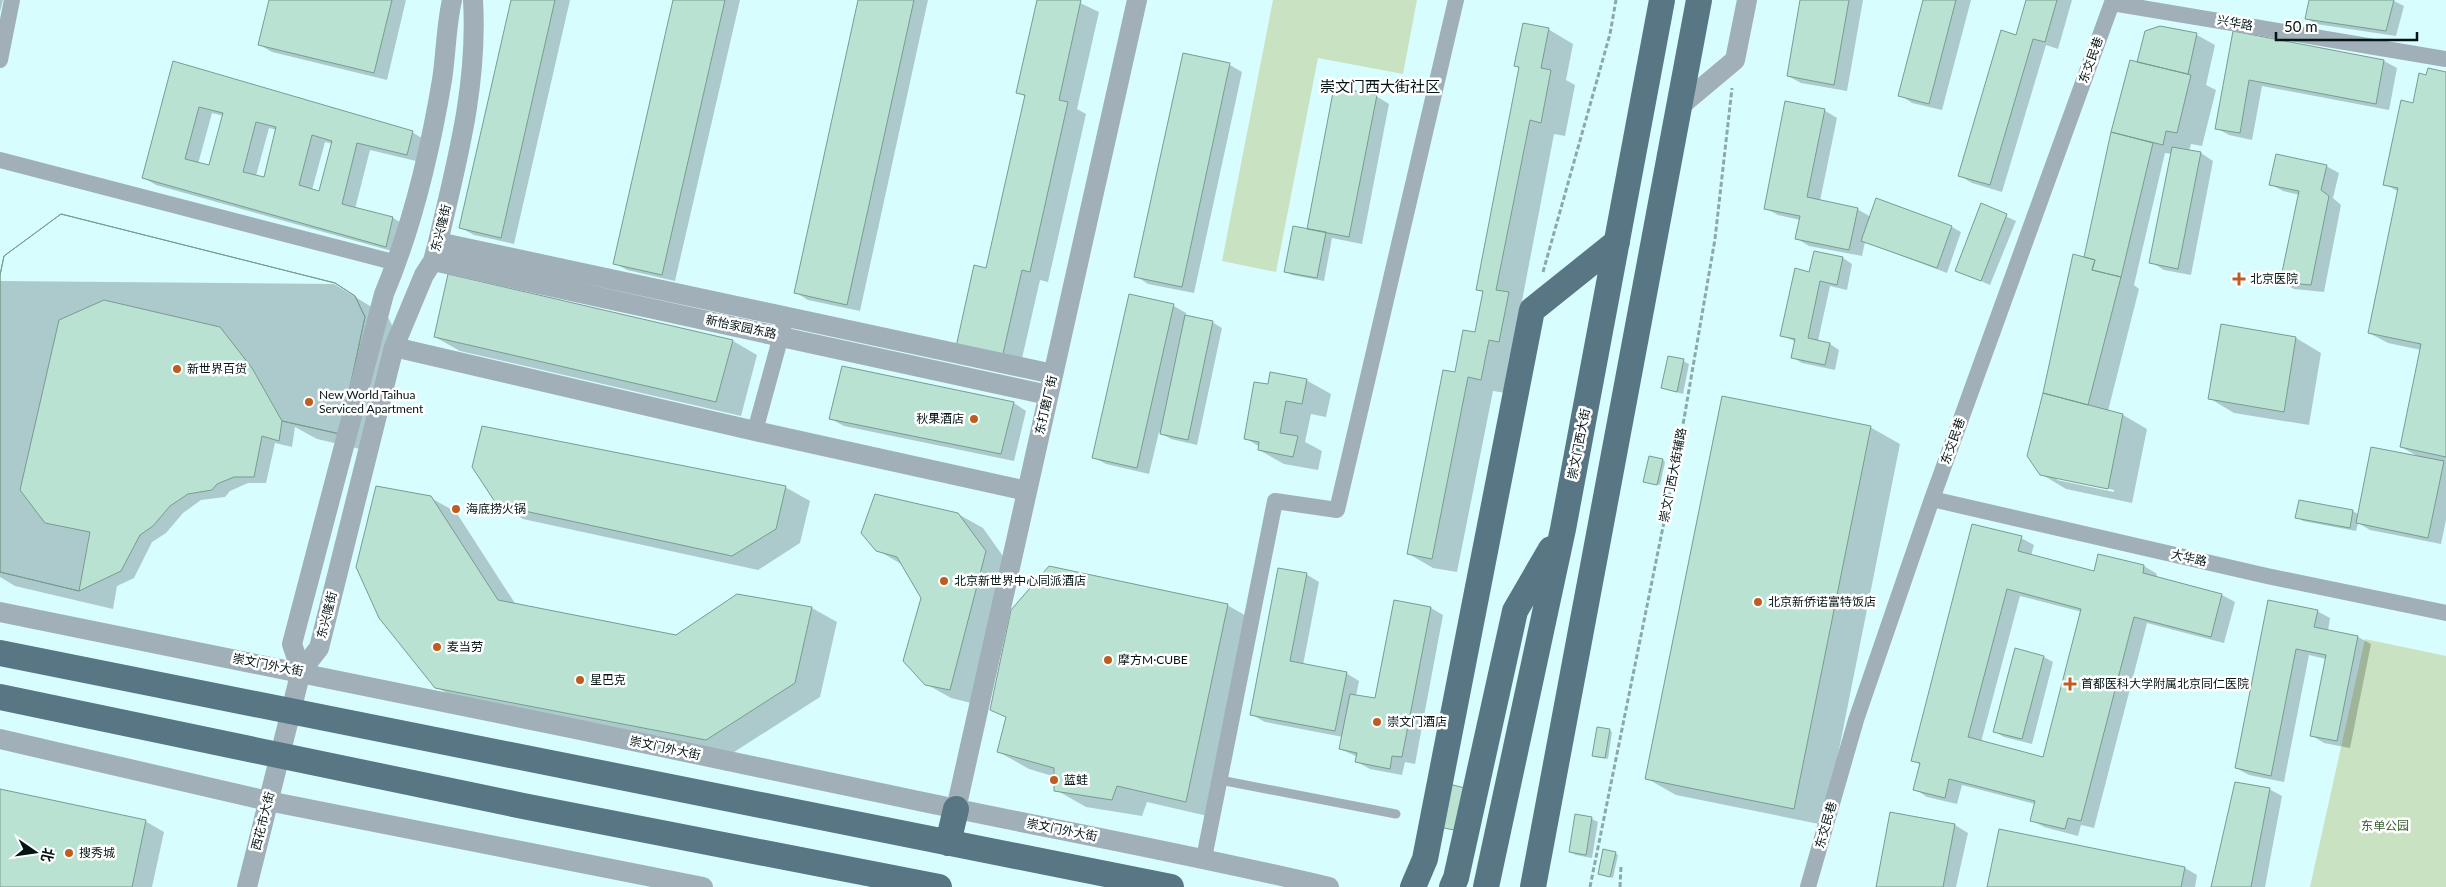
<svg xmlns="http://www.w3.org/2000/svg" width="2446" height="887" font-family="Lato,'Noto Sans SC',sans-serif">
<rect width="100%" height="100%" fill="#d8fdfe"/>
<path fill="#c9e2c1" d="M1273,0H1417L1403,74L1318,58L1276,272L1222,261Z
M2365,639L2446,656V887H2310Z"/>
<path fill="#0003" fill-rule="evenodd" d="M0,0H3L0,12Z
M270,0H406L387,80L272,52L260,45Z
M513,0H570L514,244L474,235L461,228Z
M675,0H740L675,281L627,270L614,263Z
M859,0H928L860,311L808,300L795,292Z
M1038,0H1074L1099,12L1077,109L1086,114L1048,282L1040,280L1020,367L976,357L1026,97L1017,92Z
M1801,0H1863L1847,91L1801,83L1788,76Z
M1925,0H1971L1942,110L1912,103L1900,95Z
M2027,0H2072L2058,49L2046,45L2002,192L1972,183L1960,176L2017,37Z
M2310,0H2392L2404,6L2396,36L2316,24L2306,18Z
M2160,27L2197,35L2215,45L2206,85L2216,90L2202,146L2191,144L2189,151L2201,153L2213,161L2191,275L2164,270L2151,262L2172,154L2165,153L2134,285L2139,289L2108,411L2123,415L2147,429L2132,503L2066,489L2041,474L2113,132L2138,63ZM2057,477L2114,490V492L2057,480Z
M1548,29L1573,44L1566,80L1575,85L1565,136L1554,134L1522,301L1534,308L1506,393L1493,391L1457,572L1433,568L1409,554L1456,374L1476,333L1484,293L1477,289L1520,68L1516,66Z
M2234,33L2384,61L2397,68L2389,110L2262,86L2252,140L2229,135L2216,128Z
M174,63L412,132L425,140L420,162L370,150L355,209L393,218L405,225L399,253L156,185L144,178ZM212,113L224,116L209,167L198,164ZM269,128L277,130L265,178L256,176ZM325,142L333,144L320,192L312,190Z
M1230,65L1242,72L1194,293L1148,284L1136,276Z
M2446,73V520L2441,544L2370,530L2358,523L2356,531L2303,521L2297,517L2300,501L2353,511L2359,515L2419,457L2401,447L2421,350L2388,343L2369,333L2399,192L2385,184L2414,104L2427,76Z
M1376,96L1389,104L1362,244L1332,238L1324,281L1292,275L1286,272L1313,231Z
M1824,110L1837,118L1820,201L1857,209L1871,217L1952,227L1961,232L1947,273L1865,242L1862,256L1809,246L1796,238L1800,220L1778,215L1765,208Z
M2326,166L2339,173L2333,198L2341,205L2324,292L2294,289L2281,282L2300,195L2283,191L2270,184Z
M1982,205L2016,221L1990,285L1956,270Z
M1815,252L1843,258L1852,264L1847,290L1830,286L1818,341L1830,344L1839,350L1835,370L1802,363L1792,357L1796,342L1781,335L1810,273Z
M0,281L334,284L388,317L398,337L373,452L317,439L295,427L292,447L275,443L266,483H248L230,491L225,497L201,500L183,513L166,533L152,542L134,578L117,586L113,609L15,586L0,577Z
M1174,306L1186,313V316L1212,322L1222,328L1197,445L1171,439L1159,432L1149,474L1106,464L1093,457Z
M2222,326L2296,338L2321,353L2309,425L2234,413L2209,398Z
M435,337L733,341L757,355L741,416L460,351Z
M1683,361L1689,364L1683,394L1662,388Z
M1306,380L1331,394L1326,417L1311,414L1305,442L1322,451L1318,470L1284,464L1259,450L1260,447L1245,438L1269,385Z
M1014,403L1026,411L1014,461L844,426L831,419Z
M1870,427L1900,444L1824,825L1676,795L1646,778Z
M1663,460L1665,462L1660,485L1647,482Z
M785,487L810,501L800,543L758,570L523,519L498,504Z
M431,498L456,512L516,605L676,637L737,595L812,608L837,622L820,697L731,754L461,701L436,687Z
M958,514L983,528L1010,566L975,704L951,698L926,684L922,597L903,565L877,550Z
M2021,538L2034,545L2031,556L2095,572L2099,555L2144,566L2157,574L2156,578L2222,595L2235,602L2224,643L2147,623L2094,828L2081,825L2078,836L2044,827L2031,820L2035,804L1962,785L1957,804L1927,797L1915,789L1921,765L1913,761ZM2020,596L2082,612L2044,758L1981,742Z
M1306,574L1319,582L1303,665L1346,673L1359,681L1356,696L1376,700L1431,608L1443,615L1415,764L1405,762L1402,775L1370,769L1357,762L1358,757L1340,749L1343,737L1265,722L1252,715Z
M2269,602L2317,611L2330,618L2328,631L2358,637L2371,644L2350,748L2324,743L2311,735L2326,659L2309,655L2284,782L2249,775L2236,768Z
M1227,605L1257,622L1216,818L1147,802L1142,816L1086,807L1056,790V777L1029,769L999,752L1007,718L992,709Z
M2044,657L2053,662L2032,744L2004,737L1994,731Z
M1609,730L1612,732L1608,759L1596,757L1594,756Z
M2269,789L2282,796L2265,887H2212Z
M0,791L145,821L164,832L152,887H0Z
M1891,814L1955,825L1968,833L1956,887H1877Z
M1592,819L1598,822L1592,858L1576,855L1570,852Z
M1615,853L1618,855L1613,878L1599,874Z
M2185,868L2197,875L2195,887H1988Z"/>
<path fill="#bae2d2" stroke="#779d8e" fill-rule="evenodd" d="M269,0H392L374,73L258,45Z
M511,0H555L501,238L459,228Z
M673,0H725L662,275L613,264Z
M858,0H914L847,305L794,293Z
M1037,0H1081L1059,100L1068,102L1030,272L1022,270L1002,358L956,347L974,265L986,268L1025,95L1016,93Z
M1800,0H1849L1834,85L1787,76Z
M1923,0H1956L1929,104L1898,96Z
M2026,0H2057L2045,42L2033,39L1990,185L1958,176L2001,30L2016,35Z
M2309,0H2394L2386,31L2305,19Z
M1523,23L1549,28L1541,68L1551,70L1541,123L1530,120L1496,290L1509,292L1499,342L1489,340L1481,380L1468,377L1432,559L1407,554L1443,370L1455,372L1463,330L1475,332L1483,291L1476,290L1519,67L1514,66Z
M2160,26L2197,33L2188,74L2137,62L2145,31Z
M2233,31L2384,60L2376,104L2249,80L2240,133L2215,129Z
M1183,53L1230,63L1182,287L1134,277Z
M2130,60L2191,75L2177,133L2166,131L2163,145L2111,132Z
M173,61L413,131L407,155L357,143L342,204L393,217L386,247L142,178ZM199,107L223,113L209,165L185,159ZM256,122L276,127L264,177L243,172ZM312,135L332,141L319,191L299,185Z
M2428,68L2446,72V457L2400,447L2421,344L2368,333L2398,188L2383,185L2401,100L2413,103L2419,73L2426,75Z
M1334,87L1377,95L1349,237L1307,229Z
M1785,101L1825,109L1807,197L1858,208L1849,250L1795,239L1800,216L1764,209Z
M2111,132L2153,143L2121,277L2092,270L2095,260L2084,257Z
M2172,147L2201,152L2178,269L2149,263Z
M2276,154L2327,165L2321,190L2329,196L2311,285L2280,282L2299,191L2269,185Z
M1876,198L1952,226L1937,268L1861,241Z
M1981,203L2007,214L1981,281L1955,271Z
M61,214L335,283L355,296L365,317L340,434L282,421L252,368L220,327L104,300L59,320L20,490L45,523L90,532L79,591L0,572V275L4,256Z
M61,214L335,283L355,296L365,317L340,434L282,421L279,441L262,436L254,477H234L217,484L212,490L188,494L170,506L153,526L140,535L121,571L79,591L0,572V275L4,256Z
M1293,226L1326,232L1317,278L1284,272Z
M1814,251L1843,257L1837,285L1820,281L1808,338L1830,343L1825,365L1791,358L1795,339L1780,336L1795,268L1809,272Z
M2073,254L2095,260L2092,270L2121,277L2088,405L2043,393Z
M448,274L733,340L716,402L434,337Z
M1129,294L1174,304L1137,468L1092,458Z
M1185,315L1213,321L1188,440L1160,434Z
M2221,324L2296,337L2284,412L2208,399Z
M1668,356L1684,359L1677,392L1661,388Z
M842,366L1014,402L1001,454L829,419Z
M1270,372L1307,379L1302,404L1286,401L1280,433L1298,436L1293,457L1258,450L1259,442L1244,439L1254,382L1268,384Z
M2043,393L2123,414L2108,489L2040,475L2027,456Z
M1722,396L1871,426L1794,809L1645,779Z
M482,426L786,486L776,529L732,556L497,505L472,467Z
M2371,447L2444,461L2428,538L2356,523Z
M1649,456L1663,459L1657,485L1643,482Z
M376,486L431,496L498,600L676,635L737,594L812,607L795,683L706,740L435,688L379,618L356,567Z
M875,494L958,513L986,551L950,690L925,685L903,661L921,598L897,557L876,551L861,533Z
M2299,500L2353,510L2350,528L2295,518Z
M1972,524L2022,536L2018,551L2094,571L2098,554L2144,565L2143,573L2222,594L2211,637L2134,617L2081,821L2068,818L2065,829L2030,821L2035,801L1949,779L1945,798L1913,790L1920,763L1911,761ZM2007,589L2081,609L2043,757L1968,737Z
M1049,566L1228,604L1186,802L1117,786L1112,800L1054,791V768L997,752L1006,717L990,710L1011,610Z
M1278,568L1307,573L1290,661L1347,672L1335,731L1250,715Z
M1394,600L1431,607L1402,757L1392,756L1390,769L1355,762L1357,753L1339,749L1350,694L1375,698Z
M2268,600L2318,610L2314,627L2358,636L2337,741L2310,736L2326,655L2296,649L2271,776L2235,768Z
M2015,648L2044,656L2022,739L1993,732Z
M1597,727L1610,729L1605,758L1592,756Z
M2235,782L2270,788L2251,887H2211Z
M1449,784L1469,789L1459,831L1439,827Z
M0,789L146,820L132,887H0Z
M1890,812L1955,824L1943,887H1876Z
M1575,814L1592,817L1586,855L1569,852Z
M1999,829L2185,867L2181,887H1987Z
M1603,849L1616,852L1610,877L1598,874Z"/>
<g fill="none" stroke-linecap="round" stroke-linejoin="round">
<path stroke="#8ca9aa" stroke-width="3" stroke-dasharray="5 2.5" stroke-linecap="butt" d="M1543,272L1610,34L1616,0
M1590,887L1679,448L1715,239L1732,88
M1620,887L1621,866"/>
<path stroke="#a0afb8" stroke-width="9" d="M1220,780L1396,814"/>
<path stroke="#a0afb8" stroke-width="16" d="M2112,3L2446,59
M0,60L12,0
M0,160L397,263
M755,431L784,325
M1932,499L2267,576L2446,613
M1204,858L1275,501L1337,510L1456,0
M1808,887L1856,720L1932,499L2113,0"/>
<path stroke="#a0afb8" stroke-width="20" d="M1679,107L1735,60L1747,0
M438,242L1053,374
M433,261L1048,395
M394,347L755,431L1027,491
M0,612C299,671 597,733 895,796C1040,827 1185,853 1329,887
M301,671L292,644L384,294C412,227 430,152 442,80C446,54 446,26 452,0
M0,739L268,801L703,887
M956,809L1137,0
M247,887L301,671L319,648L394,347L424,275L433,261L438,242C457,161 478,85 473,0"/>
<path stroke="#597684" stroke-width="26" d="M0,653L1171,887
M0,697L523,806L939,887
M948,843L956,809
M1413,887L1425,859L1532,310L1617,242
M1452,887L1456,878L1515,611L1551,549
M1486,887L1563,529L1662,0
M1533,887L1699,0"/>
</g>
<g fill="#be5c22" stroke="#fff" stroke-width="2">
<path d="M2236.5 271.5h5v5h5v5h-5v5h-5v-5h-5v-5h5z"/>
<circle cx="177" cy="369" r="5"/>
<circle cx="309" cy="402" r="5"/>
<circle cx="974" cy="419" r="5"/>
<circle cx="456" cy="509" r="5"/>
<circle cx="944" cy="581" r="5"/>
<circle cx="1758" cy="602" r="5"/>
<circle cx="437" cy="647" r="5"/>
<circle cx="1108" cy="660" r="5"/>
<circle cx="580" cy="680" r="5"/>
<path d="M2067.5 676.5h5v5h5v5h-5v5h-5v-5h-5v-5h5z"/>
<circle cx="1377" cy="722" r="5"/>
<circle cx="1054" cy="780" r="5"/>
<circle cx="69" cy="853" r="5"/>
</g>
<g text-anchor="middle" stroke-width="5" stroke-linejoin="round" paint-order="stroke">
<g font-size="12" fill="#041415" stroke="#fff">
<text transform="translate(2235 23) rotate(10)" y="4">兴华路</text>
<text transform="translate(2091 60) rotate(-70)" y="4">东交民巷</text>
<text transform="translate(441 228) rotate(-76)" y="4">东兴隆街</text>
<text transform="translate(741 327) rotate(12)" y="4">新怡家园东路</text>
<text transform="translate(1046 405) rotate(-77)" y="4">东打磨厂街</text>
<text transform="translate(1953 441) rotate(-70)" y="4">东交民巷</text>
<text transform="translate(1579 444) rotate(-79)" y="4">崇文门西大街</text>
<text transform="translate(1673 475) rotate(-79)" y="4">崇文门西大街辅路</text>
<text transform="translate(2189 558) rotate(13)" y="4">大华路</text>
<text transform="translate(327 615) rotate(-76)" y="4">东兴隆街</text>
<text transform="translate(268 665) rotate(11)" y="4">崇文门外大街</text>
<text transform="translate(665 748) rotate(12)" y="4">崇文门外大街</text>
<text transform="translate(263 821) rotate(-76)" y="4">西花市大街</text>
<text transform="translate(1826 825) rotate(-74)" y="4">东交民巷</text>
<text transform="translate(1062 830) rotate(11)" y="4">崇文门外大街</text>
</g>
<g font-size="12" fill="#041415" stroke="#fff" text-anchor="start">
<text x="2250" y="283">北京医院</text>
<text x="187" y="373">新世界百货</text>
<text x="319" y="399">New World Taihua<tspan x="319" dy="14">Serviced Apartment</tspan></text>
<text x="964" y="423" text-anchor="end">秋果酒店</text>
<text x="466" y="513">海底捞火锅</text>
<text x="954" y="585">北京新世界中心同派酒店</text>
<text x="1768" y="606">北京新侨诺富特饭店</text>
<text x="447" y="651">麦当劳</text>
<text x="1118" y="664">摩方M·CUBE</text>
<text x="590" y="684">星巴克</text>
<text x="2081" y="688">首都医科大学附属北京同仁医院</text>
<text x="1387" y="726">崇文门酒店</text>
<text x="1064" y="784">蓝蛙</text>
<text x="79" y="857">搜秀城</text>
</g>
<g font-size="12" fill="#3b5f30" stroke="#fff">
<text x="2385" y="830">东单公园</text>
</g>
<g font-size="15" fill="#041415" stroke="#fff">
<text x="1380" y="92">崇文门西大街社区</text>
</g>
</g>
<g transform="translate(35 852) rotate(103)" stroke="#ffffff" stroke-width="4" paint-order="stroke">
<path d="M0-4L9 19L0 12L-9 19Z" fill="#041415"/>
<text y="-8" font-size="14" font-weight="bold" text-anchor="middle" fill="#041415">北</text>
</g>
<path d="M2276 32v8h141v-8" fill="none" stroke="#041415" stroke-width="2.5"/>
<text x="2284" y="32" font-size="15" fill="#041415" stroke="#ffffff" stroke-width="4" paint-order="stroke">50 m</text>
</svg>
